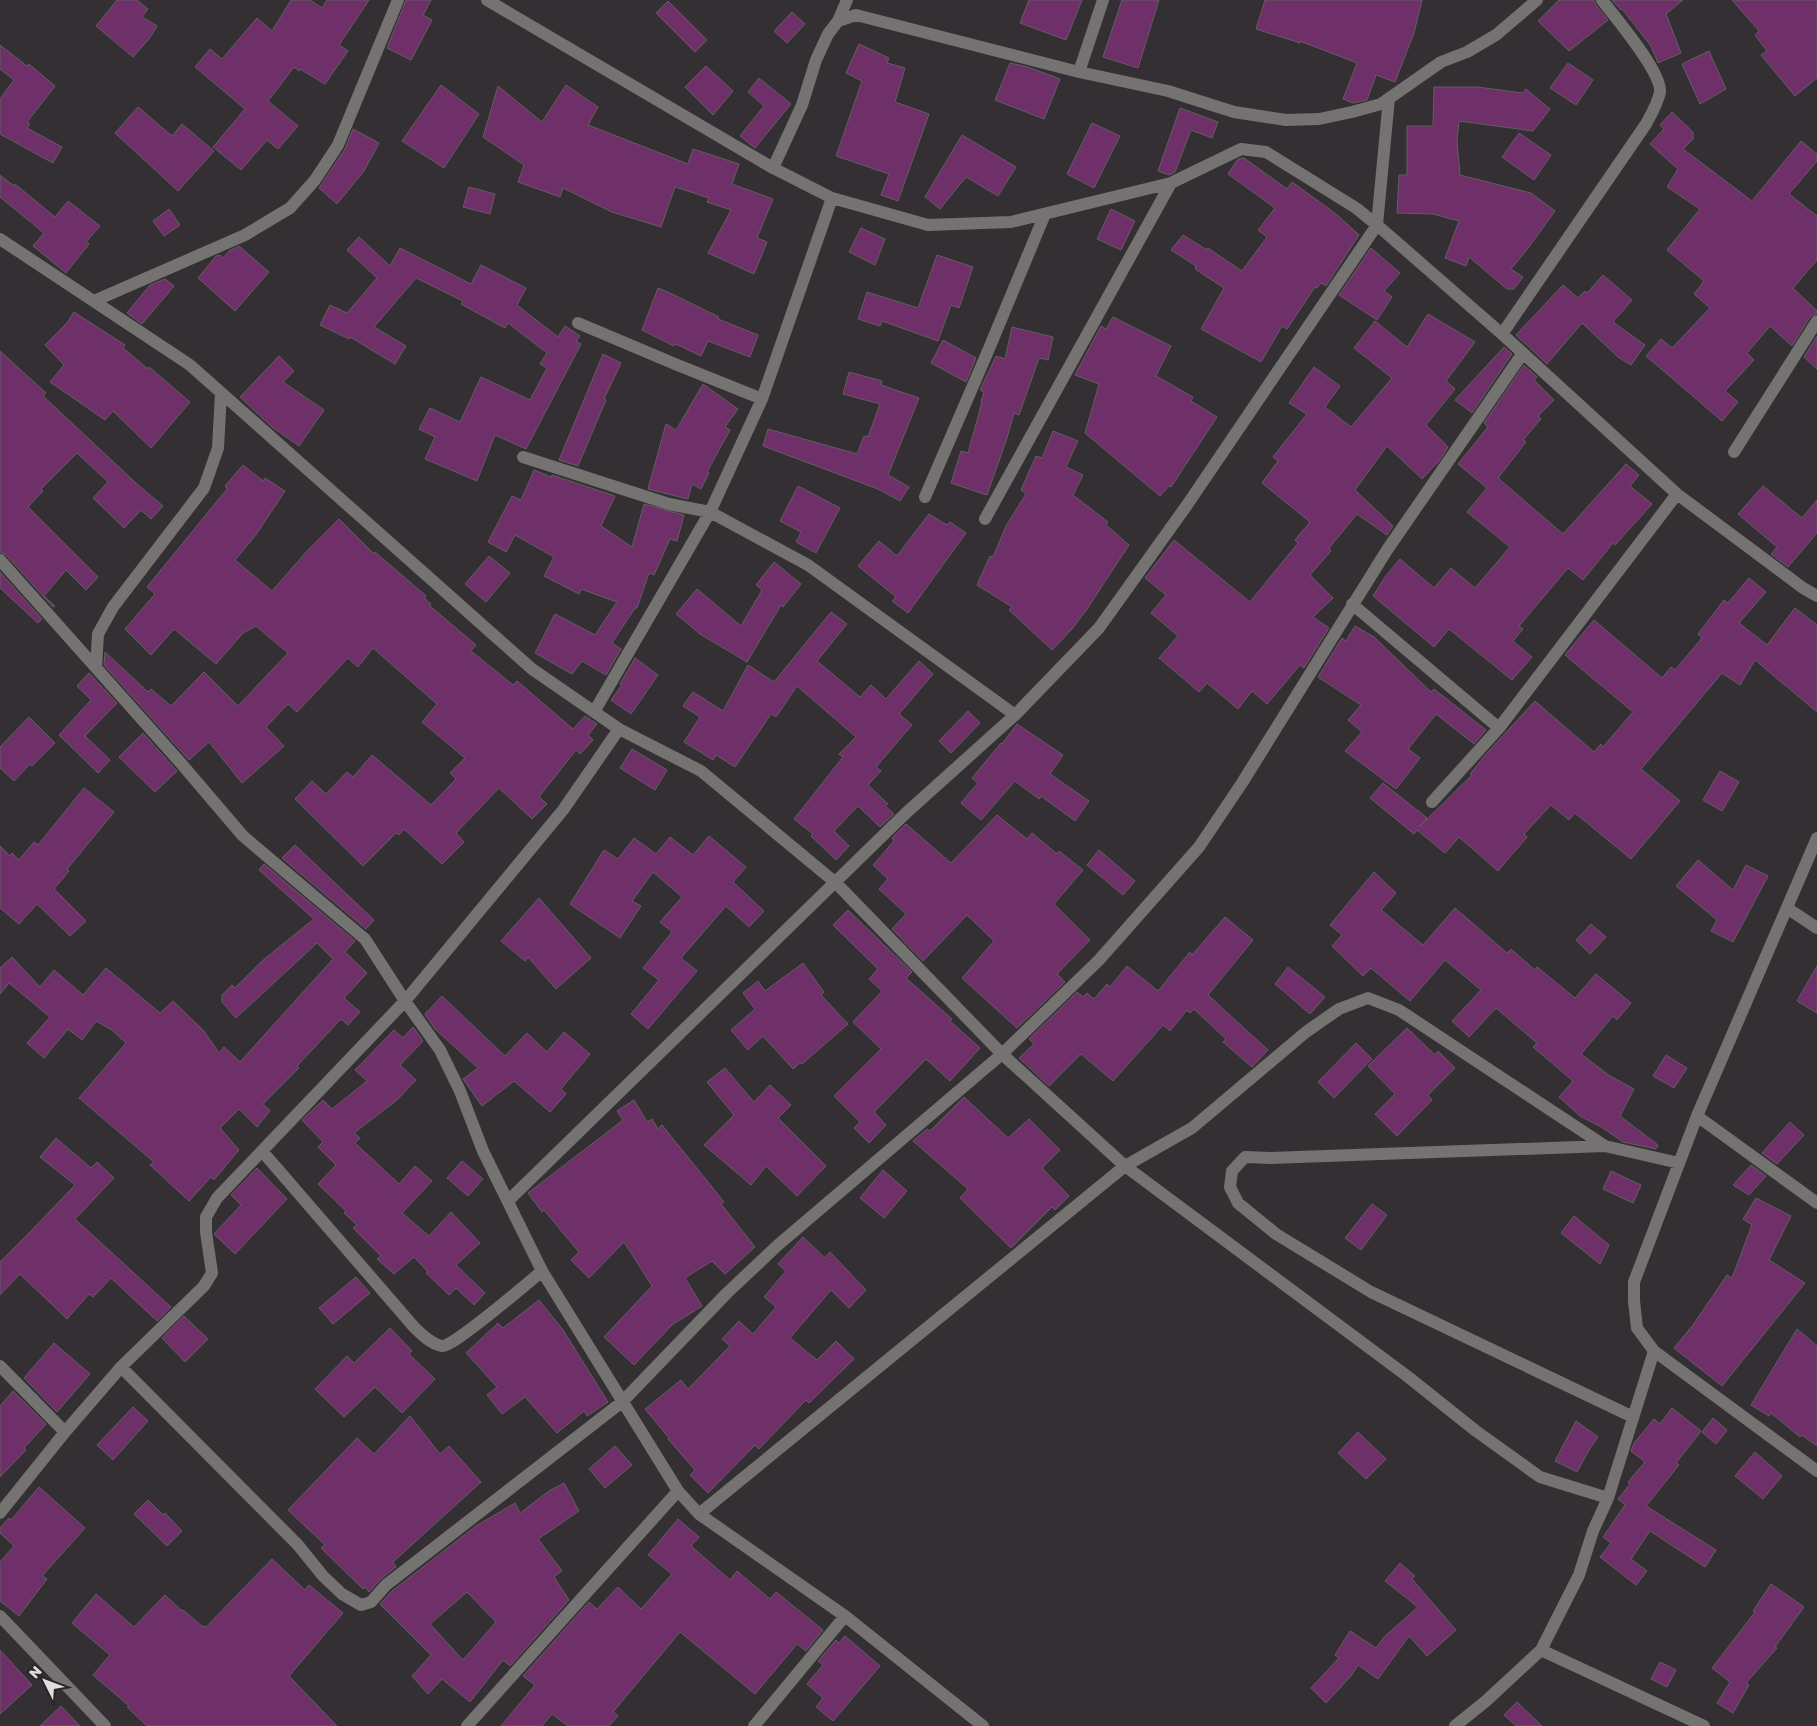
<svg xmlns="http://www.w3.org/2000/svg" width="1817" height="1726" font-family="'Golos Text',sans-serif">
<rect width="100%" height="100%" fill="#342f33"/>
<path fill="#6f2f69" stroke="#635e62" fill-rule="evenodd" d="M117,0H137L148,9L142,17L157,26L149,39L133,57L96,26Z
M291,0H310L322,8L327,0H369L339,45L348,51L325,84L300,69L299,71L294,67L268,101L298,126L278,149L267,140L241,170L213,147L245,109L195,67L210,49L222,59L257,18L272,31Z
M406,0H431L423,15L432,20L411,60L387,48Z
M1029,0H1082L1066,40L1020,23Z
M1122,0H1159L1138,68L1103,57Z
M1265,0H1422L1414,33L1395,82L1376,75L1367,100L1353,103L1343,99L1357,63L1300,41V43L1256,29Z
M1559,0H1594L1596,5L1608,20L1569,51L1538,21Z
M1612,0H1683L1666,14L1681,53L1658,63L1651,46L1622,9L1621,10Z
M1732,0H1817V78L1795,96L1761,55L1767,51L1755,35L1759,31Z
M668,1L707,40L695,52L656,13Z
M792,12L805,24L787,43L774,31Z
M859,44L889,58L887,63L905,68L895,102L929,114L898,201L881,195L889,174L836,156L862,81L846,73Z
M0,45L27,66L29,64L55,86L27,122L30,124L27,128L62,147L53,163L0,134V99L14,80L0,69Z
M1709,51L1726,89L1700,104L1682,64Z
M1010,63L1028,67L1060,79L1044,119L995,100Z
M1568,63L1593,80L1576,105L1550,88Z
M706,66L733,91L713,115L685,87Z
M759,78L791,104L755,148L740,136L764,106L748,92Z
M441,85L479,114L444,168L402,141Z
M566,85L598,107L588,125L688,164L693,149L739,164L732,184L773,199L757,238L767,242L754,274L708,253L731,210L707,202L709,198L675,187L661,227L612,212L563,188L560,197L518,182L524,165L483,137L498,86L542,122Z
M1434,87H1477L1523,93L1526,89L1550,109L1533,131L1459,121L1457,141L1460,175L1531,193L1555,211L1529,247L1511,269L1523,277L1514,289H1507L1469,257L1466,266L1445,258L1459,221L1433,214L1397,213L1399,175H1407V126H1433Z
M138,107L172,136L182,124L214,151L178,191L115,133Z
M1180,108L1218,122L1212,138L1191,130L1175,172L1169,175L1158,171Z
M1672,112L1693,132V139L1683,149L1752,201L1801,141L1817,154V161L1789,194L1817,216V260L1793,288L1817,311V313L1810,317L1792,346L1770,326L1747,353L1754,360L1725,391L1738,402L1722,421L1646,356L1661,339L1672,348L1710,308L1694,294L1704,281L1667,250L1700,209L1667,187L1678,169L1650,144L1664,129L1660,125Z
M1092,123L1120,136L1094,188L1067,174Z
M353,129L379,143L364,171L337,204L319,188L345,149Z
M1519,133L1551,155L1534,180L1502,157Z
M962,135L1016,167L998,196L966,177L940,209L925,197Z
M1244,158L1287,189L1292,182L1336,214L1359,235L1326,286L1321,283L1317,288L1315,287L1287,329L1282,326L1261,362L1201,329L1224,288L1195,269L1196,266L1171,250L1183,235L1207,250L1208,248L1242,271L1267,237L1258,230L1275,208L1228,174L1238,159Z
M0,175L14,186L15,184L55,217L68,201L100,226L86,242L89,244L66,273L33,246L44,233L0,197Z
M469,187L495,194L490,214L463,207Z
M169,209L180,225L164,236L153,221Z
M1111,209L1135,221L1121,250L1097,239Z
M861,228L885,239L875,265L849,252Z
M359,237L390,266L400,248L471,284L481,265L526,288L517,305L558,337L565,326L580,336L576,341L581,344L526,449L495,435L477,481L425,459L435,437L419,429L430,408L460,422L481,377L530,400L547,368L540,364L547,353L508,323L505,328L461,304L463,301L416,278L374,327L406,346L395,364L350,337L349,339L320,325L330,305L347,313L377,278L347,250Z
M239,246L269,272L235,311L198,278L216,256L220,255L223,258L229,251Z
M1371,248L1400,273L1384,291L1392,297L1377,320L1339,295Z
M937,255L973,267L959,308L951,305L938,341L882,321L880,326L858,319L867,292L918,308Z
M1603,275L1632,300L1613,322L1645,345L1631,365L1618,357L1582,323L1547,364L1516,335L1563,285L1578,298L1585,291L1587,293Z
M165,279L174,286L142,324L127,313L150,285Z
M658,288L672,294L719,317L718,319L758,335L750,357L708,341L701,356L676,344L674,346L642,330Z
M74,312L125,345L123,348L148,369L149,367L190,402L151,448L113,411L105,420L50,382L64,365L45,345L67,323Z
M1428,314L1475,342L1446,381L1455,389L1426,425L1448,447L1440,460L1422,479L1387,446L1355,490L1393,526L1387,535L1357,514L1329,548L1331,551L1310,575L1333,598L1313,617L1329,628L1304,668L1300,665L1267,704L1252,691L1238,709L1207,683L1199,692L1159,658L1178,636L1151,613L1166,595L1145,578L1174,540L1250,602L1298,543L1295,540L1310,522L1262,483L1278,461L1273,457L1307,414L1289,403L1314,367L1340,386L1325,407L1351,427L1392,378L1354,348L1375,321L1407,347Z
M1113,317L1171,346L1156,376L1193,397L1191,401L1217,417L1171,487L1169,486L1160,496L1085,433L1099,384L1075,375L1101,326L1106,329Z
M1012,327L1053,337L1048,360L1039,358L1019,415L1014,413L1007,438L987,495L951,483L961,451L968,453L982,402H981L984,392L980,390L996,356L1005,359Z
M1817,336V369L1804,357Z
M943,340L976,358L966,382L931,363Z
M1504,347L1512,354L1472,413L1455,400Z
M0,351L46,393L43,396L137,484L163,506L151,519L141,510L124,528L93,498L108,482L77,453L41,489L43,491L28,507L98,577L86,590L66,570L44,596L55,606L53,607L6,555L0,552Z
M603,354L621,363L604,399L606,400L578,466L559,460Z
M279,356L294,371L283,382L324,410L299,446L272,427L240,397Z
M1524,365L1537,377L1534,380L1554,400L1538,416L1541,419L1523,440L1526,442L1498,478L1563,534L1626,464L1639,475L1630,486L1652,504L1615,545L1613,543L1583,580L1568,568L1519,626L1523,629L1513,641L1532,657L1512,680L1449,629L1434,647L1373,596L1385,577L1400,559L1434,588L1451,568L1475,588L1510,547L1467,512L1487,488L1458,464L1488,427L1484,423Z
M849,372L882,381L881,385L919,398L888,475L909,487L900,501L878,489L763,446L768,429L857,454L864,436L868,437L880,404L843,394Z
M703,384L738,409L725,427L730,430L707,472L709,473L701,489L692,484L688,499L648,489L666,424L676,430Z
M1053,431L1078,441L1066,467L1083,475L1073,495L1108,522L1106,525L1129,545L1087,609L1072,629L1052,650L1009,610L1012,607L977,585L990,556L993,557L1006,526L1026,494L1021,490L1036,456L1042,458Z
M243,465L263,481L265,478L285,491L255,536L235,560L272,591L308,550L339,519L374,554L375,552L426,596L424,598L431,604L430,606L476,645L471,651L513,685L517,681L573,729L585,716L597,724L588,735L593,740L580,754L576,750L539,797L547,804L532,819L499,788L456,833L464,842L442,864L404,829L399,835L396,833L363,866L295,799L312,781L326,794L347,772L353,777L372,755L431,805L456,779L450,773L465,758L422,722L437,704L373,648L358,667L348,658L297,712L288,704L266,727L284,746L242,783L209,742L189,760L104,665L105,652L148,692L151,689L171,706L204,672L238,706L288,653L256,626L243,633L216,664L174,629L151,655L125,629L155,594L147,587L227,489L225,486Z
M534,470L551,477L552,475L615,496L601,526L632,547L644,504L684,515L677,541L670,539L654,575L649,573L637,608H635L612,643L621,649L606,675L582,661L572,674L535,653L555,614L595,635L617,602L581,589L579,594L544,576L554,557L515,535L506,552L488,542L512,496L521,500Z
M798,486L840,508L816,553L796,542L801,532L780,521Z
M1763,486L1802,518L1817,500V533L1788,567L1771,554L1777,547L1738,514Z
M929,514L947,525L950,522L966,533L908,613L892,601L896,597L858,566L879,541L897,556Z
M489,556L510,573L486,602L465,584Z
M774,562L801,584L783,607L781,605L747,662L700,634L676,614L697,589L741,626L762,590L756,585Z
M0,572L42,619L38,623L0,588Z
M1749,578L1766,592L1739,623L1767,645L1795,608L1817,625V712L1755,660L1740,685L1722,673L1641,769L1680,801L1631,859L1575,813L1569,820L1551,805L1524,834L1527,837L1498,871L1459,837L1445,853L1417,830L1414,834L1370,798L1383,783L1427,818L1419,827L1472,775L1470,774L1486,754L1535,701L1594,752L1601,744L1603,747L1633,712L1565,655L1594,620L1662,678L1671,667L1675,670L1702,638L1698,634L1724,600L1728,603Z
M831,612L847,624L817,661L860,697L871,685L886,699L919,661L933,674L899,714L912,725L876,767L881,771L868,785L888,804L885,806L894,814L880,827L858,806L834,831L849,846L836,860L811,836L813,834L794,819L843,757L839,754L856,737L797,686L776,717L771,714L735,767L716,755L713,760L684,742L700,717L683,706L693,692L723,711L748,665L774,682Z
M1355,626L1374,637L1431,692L1434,689L1486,730L1474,744L1436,714L1408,749L1420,758L1396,789L1345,751L1362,732L1348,720L1361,705L1318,677L1342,638L1346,641Z
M635,658L658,675L631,714L611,700L622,685L620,684Z
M89,673L117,703L85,736L110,760L98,773L59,735L91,700L77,686Z
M968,711L980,723L951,753L939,741Z
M29,717L55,743L32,766L30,764L14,781L0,768V747Z
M1017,724L1063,755L1050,774L1089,801L1075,821L1041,796L1039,799L1015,781L981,820L961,803L978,783L972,778L1001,743L1002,744Z
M143,733L177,771L155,792L119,757Z
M632,749L667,770L655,790L620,768Z
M1720,771L1739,782L1722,811L1703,800Z
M84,788L114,812L67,869L69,871L54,889L86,921L70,936L37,904L19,924L0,908V846L10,856L12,853L19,860L34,842L38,845Z
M997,815L1027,839L1032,833L1057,854L1059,851L1083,870L1054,904L1090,940L1057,974L1065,982L1017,1028L962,978L994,941L967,915L923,961L892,929L906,914L879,889L888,879L873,865L894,841L892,838L906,824L951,863Z
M709,836L746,867L733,882L764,911L749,927L726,906L681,958L697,971L648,1029L631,1014L659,980L643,968L672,932L660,922L682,897L653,872L632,901L641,906L620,938L570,904L604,850L618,859L634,838L656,854L670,837L693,855Z
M295,845L374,920L366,929L282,858Z
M1099,850L1135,881L1123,895L1087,865Z
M1698,860L1733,890L1746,865L1768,876L1733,942L1711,931L1717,920L1676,886Z
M264,864L355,941L345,952L367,973L344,998L360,1012L348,1025L341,1019L297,1066L299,1068L263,1104L270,1111L257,1127L239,1109L220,1128L239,1150L214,1180L211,1177L189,1201L150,1165L154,1162L79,1098L126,1043L112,1030L96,1021L82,1040L68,1029L44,1058L27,1043L50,1017L9,983L0,994V968L12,957L40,987L54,970L83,995L106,968L160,1013L173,1001L204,1031L219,1053L224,1047L240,1062L333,959L317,943L236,1018L222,1002V995L232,985L235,988L262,961L314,919L259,870Z
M1374,872L1396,893L1381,910L1423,945L1455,908L1507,953L1511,949L1535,970L1537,967L1575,998L1596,974L1631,1003L1617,1020L1613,1016L1581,1054L1610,1076L1634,1089L1620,1116L1658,1145L1656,1149L1623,1142L1603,1128L1580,1116L1559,1097L1573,1081L1533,1047L1537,1043L1496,1008L1469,1037L1452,1021L1481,990L1445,960L1410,1001L1371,968L1363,976L1332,946L1342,935L1330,925Z
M539,898L591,958L556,989L528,957L525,961L501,941Z
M848,910L912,972L906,978L952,1019L950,1021L980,1048L950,1081L926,1059L874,1112L886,1125L869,1143L854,1128L860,1122L834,1096L881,1049L853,1022L882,991L869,979L878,969L833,925Z
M1225,917L1253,940L1208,995L1268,1050L1252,1067L1223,1042L1226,1039L1194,1009L1190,1013L1187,1010L1170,1031L1163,1025L1113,1081L1081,1054L1049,1086L1019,1058L1034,1044L1029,1039L1077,992L1083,997L1087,993L1094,999L1107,984L1110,987L1127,966L1158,991L1190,952L1192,955Z
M1591,924L1606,937L1590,954L1576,940Z
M803,963L824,992L821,995L848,1024L802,1064L800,1063L793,1069L763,1036L748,1050L731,1030L755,1009L743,993L758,981L765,991Z
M1817,966V1013L1797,1001Z
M1288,967L1325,997L1310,1014L1275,984Z
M442,996L505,1056L527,1033L547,1052L564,1032L590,1054L561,1089L566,1094L550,1112L514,1081L482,1106L463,1079L478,1068L435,1029L425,1014Z
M413,1027L423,1041L400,1065L416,1080L397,1100L354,1133L360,1138L355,1143L399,1184L415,1166L432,1181L402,1213L429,1236L451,1212L480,1243L456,1265L485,1293L474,1305L456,1288L449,1295L426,1273L428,1272L414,1257L394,1274L377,1259L381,1256L353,1228L357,1225L344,1213L346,1211L318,1184L336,1165L318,1147L323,1142L302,1120L323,1100L332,1109L367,1081L355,1070L394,1030L403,1038Z
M1407,1028L1435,1055L1438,1051L1455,1068L1428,1095L1432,1100L1397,1136L1375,1114L1395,1094L1368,1066Z
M1356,1043L1372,1059L1334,1098L1318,1082Z
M1666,1055L1687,1068L1674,1088L1653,1076Z
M725,1068L754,1102L770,1085L791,1105L778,1118L826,1166L797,1196L766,1166L751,1185L704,1145L734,1115L707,1082Z
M964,1097L1008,1138L1029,1119L1060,1150L1042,1168L1069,1196L1055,1210L1052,1207L1011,1248L960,1198L968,1189L913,1141L927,1129L930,1131Z
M634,1100L647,1122L652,1119L658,1129L662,1125L724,1202L721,1204L755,1247L725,1274L712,1261L685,1278L702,1306L672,1325L634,1365L604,1337L652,1286L624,1242L589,1278L571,1260L579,1252L544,1210L542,1212L528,1193L623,1120L617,1111Z
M1790,1122L1804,1135L1777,1164L1762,1153Z
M56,1138L91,1168L97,1162L114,1178L75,1219L171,1307L157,1321L111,1278L93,1297L89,1294L67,1319L20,1274L0,1295V1262L28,1234L75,1185L40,1157Z
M462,1161L483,1179L468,1196L447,1178Z
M1751,1165L1766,1176L1749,1195L1733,1185Z
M257,1168L287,1199L235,1254L214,1234L241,1205L231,1195Z
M883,1170L907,1191L884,1218L860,1198Z
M1611,1171L1641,1185L1633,1203L1603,1189Z
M1756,1198L1791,1216L1769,1260L1805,1283L1722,1386L1674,1348L1693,1325L1727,1275L1732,1278L1752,1225L1743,1219Z
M1372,1204L1387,1215L1361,1250L1345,1238Z
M1574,1216L1609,1245L1600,1264L1561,1233Z
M803,1237L825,1258L830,1252L866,1290L849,1308L831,1290L790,1338L817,1360L836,1341L854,1359L809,1403L806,1400L759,1449L755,1445L708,1493L690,1475L695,1470L668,1439L669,1438L645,1409L681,1380L688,1389L730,1346L722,1339L739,1321L753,1334L776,1307L764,1297L786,1271L778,1264Z
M356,1277L370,1293L333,1324L319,1308Z
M539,1300L563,1330L608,1402L587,1416L584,1411L557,1433L525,1397L502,1414L487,1395L497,1387L466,1353L498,1323L503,1328Z
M184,1316L208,1339L185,1362L162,1338Z
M390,1328L412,1351L409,1354L435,1379L402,1413L375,1387L344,1417L315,1389L347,1356L354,1363Z
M1797,1329L1817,1346V1446L1802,1435L1800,1437L1771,1413L1769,1416L1751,1405Z
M54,1343L90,1374L57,1412L24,1378Z
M13,1391L46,1424L24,1448L26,1450L0,1477V1406Z
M133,1407L148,1421L113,1460L97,1445Z
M1672,1408L1701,1431L1676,1463L1679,1465L1646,1506L1716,1550L1705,1567L1650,1531L1631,1559L1647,1571L1636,1585L1600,1557L1611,1543L1603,1537L1625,1505L1618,1499L1630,1484L1628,1482L1645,1462L1631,1451L1634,1443L1654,1419L1660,1424Z
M410,1416L440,1454L449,1446L481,1482L393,1562L396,1567L381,1579L369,1592L365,1587L363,1589L321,1548L325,1545L288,1510L357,1438L374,1454Z
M1713,1418L1727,1430L1716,1444L1702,1432Z
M1576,1421L1598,1437L1589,1450L1577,1472L1555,1461Z
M1358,1432L1386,1459L1366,1479L1338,1453Z
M615,1446L632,1465L605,1488L589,1469Z
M1755,1452L1782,1476L1763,1499L1735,1476Z
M564,1483L579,1511L538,1539L562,1571L554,1577L569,1600L510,1666L503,1660L470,1702L442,1679L428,1694L412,1676L431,1655L380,1604L392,1591L476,1526L515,1503L520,1513L549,1491ZM467,1592L496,1622L463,1660L430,1624Z
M39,1487L85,1528L42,1576L47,1579L19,1616L0,1601V1562L14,1546L0,1533V1528L9,1518L11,1520Z
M148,1500L163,1515L165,1513L182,1531L167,1546L134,1514Z
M678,1519L699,1537L691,1546L730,1580L737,1571L770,1599L776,1592L823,1630L806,1651L797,1644L755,1694L680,1632L613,1712L618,1716L609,1726H568L552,1714L542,1726H501L535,1685L523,1676L589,1602L597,1609L618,1587L641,1609L672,1574L648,1555Z
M272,1559L305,1590L309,1585L343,1613L289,1676L337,1726H147L127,1707L129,1706L93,1675L110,1655L72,1623L96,1594L134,1627L165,1595L182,1611L183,1610L203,1627L204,1626L206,1627Z
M1400,1563L1415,1576L1412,1579L1456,1630L1427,1656L1409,1636L1378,1679L1358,1665L1351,1676L1326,1703L1311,1688L1339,1658L1335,1655L1350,1631L1376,1648L1384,1637L1418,1607L1385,1581Z
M1771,1584L1804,1607L1775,1647L1777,1648L1746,1683L1749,1685L1733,1713L1717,1703L1730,1682L1712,1668L1755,1612L1753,1611Z
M845,1636L880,1666L833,1721L816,1707L823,1698L807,1684L823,1665L818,1661L836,1640L839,1643Z
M0,1650L32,1685L0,1714Z
M1660,1662L1676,1670L1667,1687L1651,1679Z
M1517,1702L1542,1726H1516L1504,1715Z
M61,1706L80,1726H40Z"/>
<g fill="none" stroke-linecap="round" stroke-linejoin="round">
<path stroke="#747371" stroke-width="12" d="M487,0L773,168L832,198L928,225L1011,222L1171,183L1241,149L1266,152L1356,208L1377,225L1502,334L1677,494L1803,588L1817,596
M838,21L847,0
M1079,72L1103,0
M773,168L802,105L816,60L828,34L838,21L856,15L1079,72L1168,91L1234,112L1286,120L1319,119L1352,112L1381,104L1441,62L1467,52L1496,35L1537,0
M0,239L190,365L532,669L619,729L701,771L836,883L1002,1054L1125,1166L1407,1376L1476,1431L1540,1477L1608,1498
M94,301L245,235L290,208L315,180L338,145L398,0
M578,323L675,364L762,399
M1502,334L1646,124C1651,115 1658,103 1660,92C1662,72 1615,17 1602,0
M1734,452L1817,321
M523,457L669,504L710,512L808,565L1015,715
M925,497L988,351L1045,214
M985,519L1171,183
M0,560L179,761L243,836L365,939L405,1001L440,1050L460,1091L483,1151L542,1271L678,1491L699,1514L845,1616L983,1726
M1352,604L1499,728
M96,668L98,634L113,607L204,488L218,448L221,393
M594,712L710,512L762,399L832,198
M1432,802L1499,728L1677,494
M1817,838L1697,1116L1634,1282V1301L1637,1328L1654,1351L1817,1471
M1787,908L1817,928
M1697,1116L1817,1203
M262,1151L414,1327C421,1334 431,1344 442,1346C452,1348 529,1282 542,1271
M508,1201L906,813L1015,715L1099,628L1187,505L1377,225L1389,98
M0,1366L65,1432
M121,1367L298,1545L323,1576L342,1594L361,1605L371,1602L386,1585L622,1402L727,1293L778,1245L1002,1054L1099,960L1199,847L1242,783L1387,550L1523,353
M1633,1417L1371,1292L1276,1234L1238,1203L1230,1187L1232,1171L1245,1157L1270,1158L1605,1146L1679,1163
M0,1513L65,1432L121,1367L204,1286L212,1273L206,1232V1217L217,1198L405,1001L563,810L619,729
M699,1514L1125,1166L1192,1128L1306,1032L1339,1009L1368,998L1399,1010L1605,1146
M0,1616L105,1726
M1541,1650L1704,1726
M467,1726L678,1491
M754,1726L845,1616
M1455,1726L1486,1701L1541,1650L1579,1575L1593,1531L1608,1498L1654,1351"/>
</g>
<g transform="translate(45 1681) rotate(312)" stroke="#2a2529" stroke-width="4" paint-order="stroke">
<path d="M0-4L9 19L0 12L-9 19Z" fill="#e0dde0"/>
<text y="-8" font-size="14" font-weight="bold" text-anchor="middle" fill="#e0dde0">N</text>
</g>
</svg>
